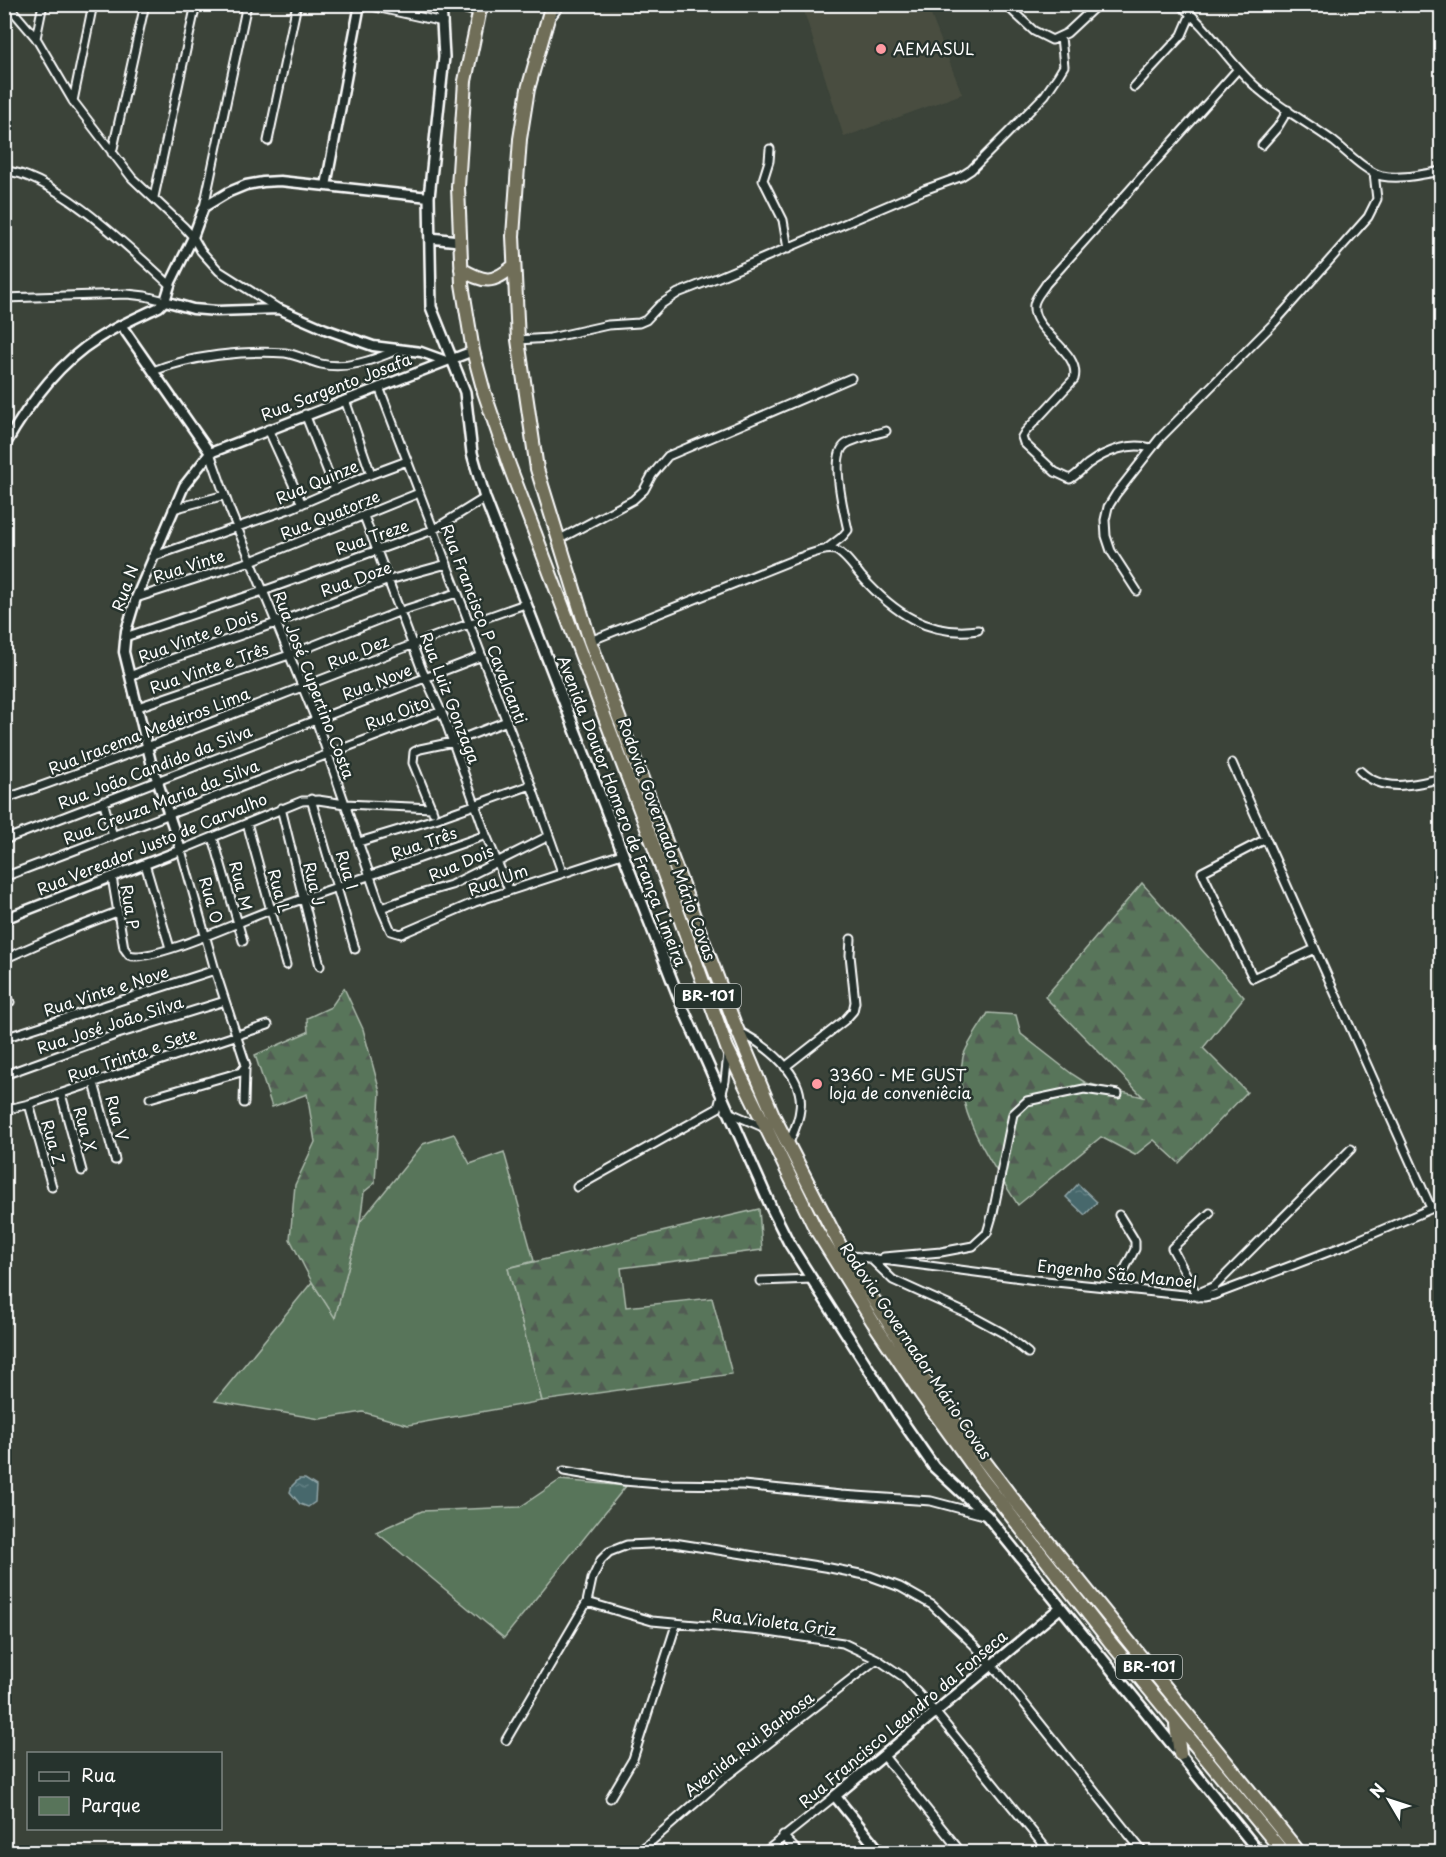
<svg xmlns="http://www.w3.org/2000/svg" width="1446" height="1857" font-family="'Playpen Sans',sans-serif">
<defs>
<pattern id="forest-firs" width="22" height="20" patternUnits="userSpaceOnUse" patternTransform="scale(1.5)"><rect width="22" height="20" fill="#58745a"/><path d="M5 1l3.5 6h-7zM16 11l3.5 6h-7z" fill="#515c52"/></pattern>
<pattern id="water-ripples" width="26" height="14" patternUnits="userSpaceOnUse" patternTransform="scale(1.5)"><rect width="26" height="14" fill="#46686c"/><path d="M2 4q2-2 4 0t4 0M15 11q2-2 4 0t4 0" fill="none" stroke="#627f82"/></pattern>
</defs>
<rect width="100%" height="100%" fill="#3b4339"/>
<filter id="ink" filterUnits="userSpaceOnUse"><feTurbulence type="fractalNoise" baseFrequency=".0167" numOctaves="2"/><feDisplacementMap in="SourceGraphic" scale="12" xChannelSelector="R" yChannelSelector="G"/><feConvolveMatrix kernelMatrix="1 2 1 2 8 2 1 2 1" color-interpolation-filters="sRGB"/></filter>
<g filter="url(#ink)">
<path fill="#494e41" d="M802,5H927L962,94L844,137Z"/>
<path fill="#58745a" stroke="#acbaac" stroke-width="1.5" d="M454,1134L470,1164L504,1152L534,1261L508,1268L542,1401L408,1425L363,1412L320,1419L215,1401L312,1282L335,1317L360,1222L423,1144Z
M560,1480L626,1486L504,1638L376,1532L422,1511L520,1507Z"/>
<path fill="url(#forest-firs)" stroke="#acbaac" stroke-width="1.5" d="M1142,883L1244,997L1203,1048L1247,1092L1179,1163L1154,1140L1135,1155L1101,1137L1018,1205C992,1163 951,1110 963,1057C966,1045 981,1025 988,1013L1016,1015L1021,1034L1072,1074L1086,1083L1143,1097L1045,997Z
M344,988L363,1029L380,1092L375,1183L364,1192L360,1222L335,1318L312,1282L290,1239L295,1185L315,1142L307,1094L272,1107L255,1055L308,1032L307,1018L331,1007Z
M759,1209L762,1250L621,1268L626,1307L712,1298L732,1374L542,1401L508,1268Z"/>
<path fill="url(#water-ripples)" stroke="#90a4a7" stroke-width="1.5" d="M1078,1184L1097,1202L1085,1215L1066,1197Z
M299,1479H305L316,1486L315,1502L308,1507L300,1504L290,1492L292,1486Z"/>
<g fill="none" stroke-linecap="round" stroke-linejoin="round">
<defs>
<path id="minor" d="M7,4L36,38L73,101L132,178L184,227L193,237L201,251L219,271L279,309
M362,4L443,22
M1005,4L1034,31L1052,40L1067,33L1098,4
M1179,4C1210,29 1226,59 1254,85C1277,107 1307,122 1333,141C1346,151 1366,172 1382,176C1401,180 1423,174 1442,171
M552,16L561,4
M36,38L43,4
M1134,87L1182,35L1191,14
M73,101L93,4
M268,141L297,4
M1262,145L1277,128L1288,110
M770,149L769,161L763,180L783,220L788,249
M112,153L145,4
M4,171C52,172 135,253 170,285
M154,197L196,4
M204,207L247,4
M4,298L127,294L145,296L165,301
M518,340L550,338L608,325L639,323L646,320L660,305L678,293L719,277L924,190L960,177L971,170L1007,134L1045,95L1058,76L1064,66L1061,37
M153,371C191,356 244,350 285,353C298,355 308,361 321,364C346,370 374,360 397,350
M379,387L531,785L562,872
M345,400L371,474
M305,414L335,490
M268,429L302,504
M1151,448C1130,442 1106,451 1088,464C1082,469 1077,475 1070,479L1055,472L1024,443L1022,437L1025,432L1074,379C1082,351 1031,332 1034,305C1035,297 1042,291 1046,284L1238,69
M210,453L230,510L316,720L381,908L391,931L401,934L475,902L622,854
M173,509L225,495
M364,516L422,670L445,720L486,835L509,890
M558,540L633,500L644,490L652,475L668,456L851,378
M825,550L842,537L848,530C844,512 829,455 846,444C857,437 873,435 886,431
M152,557L292,508L364,477L407,461
M1137,591L1111,551L1106,536L1105,520L1108,507L1116,494L1160,438L1273,324L1368,217L1377,199L1374,173
M136,598L251,561L419,493
M125,637L263,591L433,530L485,498
M590,641L798,558C809,555 824,547 835,550C845,554 854,568 861,576C893,612 928,637 978,630
M130,676L168,660L276,623L389,580L447,564
M138,707L289,655L401,611L457,593
M1232,763L1431,1208
M1360,771C1383,793 1414,785 1442,778
M4,799C180,739 350,664 525,604
M311,799L355,949
M103,801L113,836
M281,808L320,966
M433,812L413,763L414,752L420,749L453,742L507,721
M247,823L286,965
M213,837L243,941
M1266,839L1202,872L1253,978L1315,949
M4,840L482,656
M359,842L435,819L531,785
M145,864L170,948
M4,877C150,821 296,766 442,711
M112,877L124,948L129,955C152,963 244,919 271,910C343,885 415,860 486,835
M381,908L420,894L451,885L549,836
M4,959L65,932L117,912
M4,1004L10,1002
M740,1032C767,1046 805,1074 800,1109C799,1122 793,1133 788,1145
M4,1038L215,970
M785,1067L845,1020L853,1011L855,1002L850,955L851,939
M4,1075L118,1034L225,1001
M94,1083L115,1160
M61,1094L82,1171
M150,1098L241,1072L246,1065L215,970L181,850L302,801L318,800L345,804L432,808
M244,1103L245,1069
M29,1104L52,1187
M4,1110L29,1104L268,1025
M726,1111L765,1128
M577,1187L718,1108L725,1081L728,1054
M845,1255L1036,1280L1204,1297L1214,1295L1349,1244L1442,1204
M884,1257L941,1252L973,1246L987,1233L993,1213L1013,1114L1027,1101L1084,1089L1118,1094
M870,1258L893,1280L968,1314L1003,1333L1028,1353
M760,1281L812,1279
M1115,1288L1135,1249V1241L1119,1215
M1196,1294L1215,1286L1351,1149
M1198,1297L1172,1248L1210,1213
M564,1471L624,1481L659,1484L743,1485L841,1495L931,1501L984,1515
M587,1602L652,1621L762,1631L843,1643L877,1659L902,1676L936,1713L1049,1852
M506,1740L587,1602L592,1579L601,1560L609,1552L627,1545L674,1543L830,1568L870,1576L900,1587L932,1605L974,1645L1007,1682L1143,1852
M884,1756L961,1852
M610,1798L633,1759L676,1625
M783,1836L798,1852
M639,1852L724,1778L877,1659
M765,1852L835,1796"/>
<path id="tertiary" d="M326,186L360,4
M165,301L193,309L217,311L279,309L325,329L373,346L421,352L446,361
M121,325L210,453
M4,447C27,406 57,364 97,339C116,326 138,317 159,307L165,301L171,282L193,237L204,207L229,192L246,185L263,182L280,181L429,197
M4,919L181,850L151,762L124,652L126,631L136,598L184,486L210,453L473,351"/>
<path id="secondary" d="M441,4L444,57L429,197L431,307L465,392L472,453L485,498L682,1006L771,1207L789,1243L898,1415L934,1467L987,1516L1259,1852
M449,4L480,11
M430,238L459,241
M880,1852L835,1796L1060,1608"/>
<path id="trunk" d="M481,4L465,81L458,187L462,284L473,351L484,392L509,465L653,844L727,1048L815,1228L873,1322L921,1394L983,1480L1111,1643L1283,1852
M552,4L528,89L520,139L513,236L518,340L537,469L590,641L734,1022L774,1117L845,1255L934,1394L1010,1495L1299,1852
M461,269C485,283 492,284 514,266
M1176,1725L1180,1754"/>
</defs>
<use href="#minor" stroke="#fff" stroke-width="11"/>
<use href="#tertiary" stroke="#fff" stroke-width="13"/>
<use href="#secondary" stroke="#fff" stroke-width="14"/>
<use href="#trunk" stroke="#fff" stroke-width="16"/>
<use href="#minor" stroke="#26332d" stroke-width="7"/>
<use href="#tertiary" stroke="#26332d" stroke-width="8"/>
<use href="#secondary" stroke="#26332d" stroke-width="9"/>
<use href="#trunk" stroke="#706e59" stroke-width="12"/>
</g>
</g>
<g fill="#ff9aa2" stroke="#26332d" stroke-width="2">
<circle cx="881" cy="49" r="6"/>
<circle cx="817" cy="1084" r="6"/>
</g>
<g text-anchor="middle" stroke-width="5" stroke-linejoin="round" paint-order="stroke">
<g fill="#26332d" stroke="#bec2c0" stroke-width="1.5">
<rect x="675" y="984" width="66" height="24" rx="4.5"/>
<rect x="1116" y="1655" width="66" height="24" rx="4.5"/>
</g>
<g font-size="15" font-weight="bold" fill="#fff">
<text x="708" y="1001">BR-101</text>
<text x="1149" y="1672">BR-101</text>
</g>
<g font-size="16" fill="#fff" stroke="#26332d" text-anchor="start">
<text x="893" y="55">AEMASUL</text>
<text x="829" y="1081">3360 - ME GUST<tspan x="829" dy="18">loja de conveniêcia</tspan></text>
</g>
<g font-size="16" fill="#fff" stroke="#26332d">
<text transform="translate(336 387) rotate(-21)" y="6">Rua Sargento Josafa</text>
<text transform="translate(317 482) rotate(-23)" y="6">Rua Quinze</text>
<text transform="translate(330 515) rotate(-22)" y="6">Rua Quatorze</text>
<text transform="translate(372 537) rotate(-19)" y="6">Rua Treze</text>
<text transform="translate(189 566) rotate(-18)" y="6">Rua Vinte</text>
<text transform="translate(356 579) rotate(-20)" y="6">Rua Doze</text>
<text transform="translate(125 588) rotate(-70)" y="6">Rua N</text>
<text transform="translate(484 624) rotate(69)" y="6">Rua Francisco P Cavalcanti</text>
<text transform="translate(198 636) rotate(-20)" y="6">Rua Vinte e Dois</text>
<text transform="translate(358 652) rotate(-22)" y="6">Rua Dez</text>
<text transform="translate(209 668) rotate(-19)" y="6">Rua Vinte e Três</text>
<text transform="translate(377 682) rotate(-21)" y="6">Rua Nove</text>
<text transform="translate(314 685) rotate(69)" y="6">Rua José Cupertino Costa</text>
<text transform="translate(450 698) rotate(69)" y="6">Rua Luiz Gonzaga</text>
<text transform="translate(397 713) rotate(-21)" y="6">Rua Oito</text>
<text transform="translate(149 731) rotate(-21)" y="6">Rua Iracema Medeiros Lima</text>
<text transform="translate(155 767) rotate(-21)" y="6">Rua João Candido da Silva</text>
<text transform="translate(161 802) rotate(-21)" y="6">Rua Creuza Maria da Silva</text>
<text transform="translate(622 811) rotate(69)" y="6">Avenida Doutor Homero de França Limeira</text>
<text transform="translate(667 839) rotate(70)" y="6">Rodovia Governador Mário Covas</text>
<text transform="translate(424 843) rotate(-19)" y="6">Rua Três</text>
<text transform="translate(152 844) rotate(-22)" y="6">Rua Vereador Justo de Carvalho</text>
<text transform="translate(461 863) rotate(-23)" y="6">Rua Dois</text>
<text transform="translate(347 870) rotate(73)" y="6">Rua I</text>
<text transform="translate(498 880) rotate(-20)" y="6">Rua Um</text>
<text transform="translate(314 884) rotate(77)" y="6">Rua J</text>
<text transform="translate(241 886) rotate(76)" y="6">Rua M</text>
<text transform="translate(279 891) rotate(75)" y="6">Rua L</text>
<text transform="translate(211 900) rotate(74)" y="6">Rua O</text>
<text transform="translate(130 907) rotate(81)" y="6">Rua P</text>
<text transform="translate(106 991) rotate(-18)" y="6">Rua Vinte e Nove</text>
<text transform="translate(110 1025) rotate(-18)" y="6">Rua José João Silva</text>
<text transform="translate(132 1055) rotate(-19)" y="6">Rua Trinta e Sete</text>
<text transform="translate(117 1118) rotate(75)" y="6">Rua V</text>
<text transform="translate(85 1129) rotate(75)" y="6">Rua X</text>
<text transform="translate(53 1142) rotate(74)" y="6">Rua Z</text>
<text transform="translate(1117 1274) rotate(6)" y="6">Engenho São Manoel</text>
<text transform="translate(916 1351) rotate(56)" y="6">Rodovia Governador Mário Covas</text>
<text transform="translate(774 1622) rotate(7)" y="6">Rua Violeta Griz</text>
<text transform="translate(903 1719) rotate(-40)" y="6">Rua Francisco Leandro da Fonseca</text>
<text transform="translate(749 1744) rotate(-38)" y="6">Avenida Rui Barbosa</text>
</g>
</g>
<rect width="1446" height="1857" fill="none" stroke="#26332d" stroke-width="24"/>
<rect x="12" y="12" width="1422" height="1833" fill="none" stroke="#fff" stroke-width="2" filter="url(#ink)"/>
<rect x="27" y="1752" width="195" height="78" fill="#26332d" stroke="#7d8581" stroke-width="1.5"/>
<rect x="39" y="1772" width="30" height="9" fill="#26332d" stroke="#7d8581" stroke-width="1.5"/>
<text x="81" y="1782" font-size="18" fill="#ffffff">Rua</text>
<rect x="39" y="1797" width="30" height="18" fill="#58745a" stroke="#7d8581" stroke-width="1.5"/>
<text x="81" y="1812" font-size="18" fill="#ffffff">Parque</text>
<g transform="translate(1389 1800) rotate(309)" stroke="#26332d" stroke-width="4.5" paint-order="stroke">
<path d="M0-4.5L10 22L0 15L-10 22Z" fill="#ffffff"/>
<text y="-9" font-size="16" font-weight="bold" text-anchor="middle" fill="#ffffff">N</text>
</g>
</svg>
